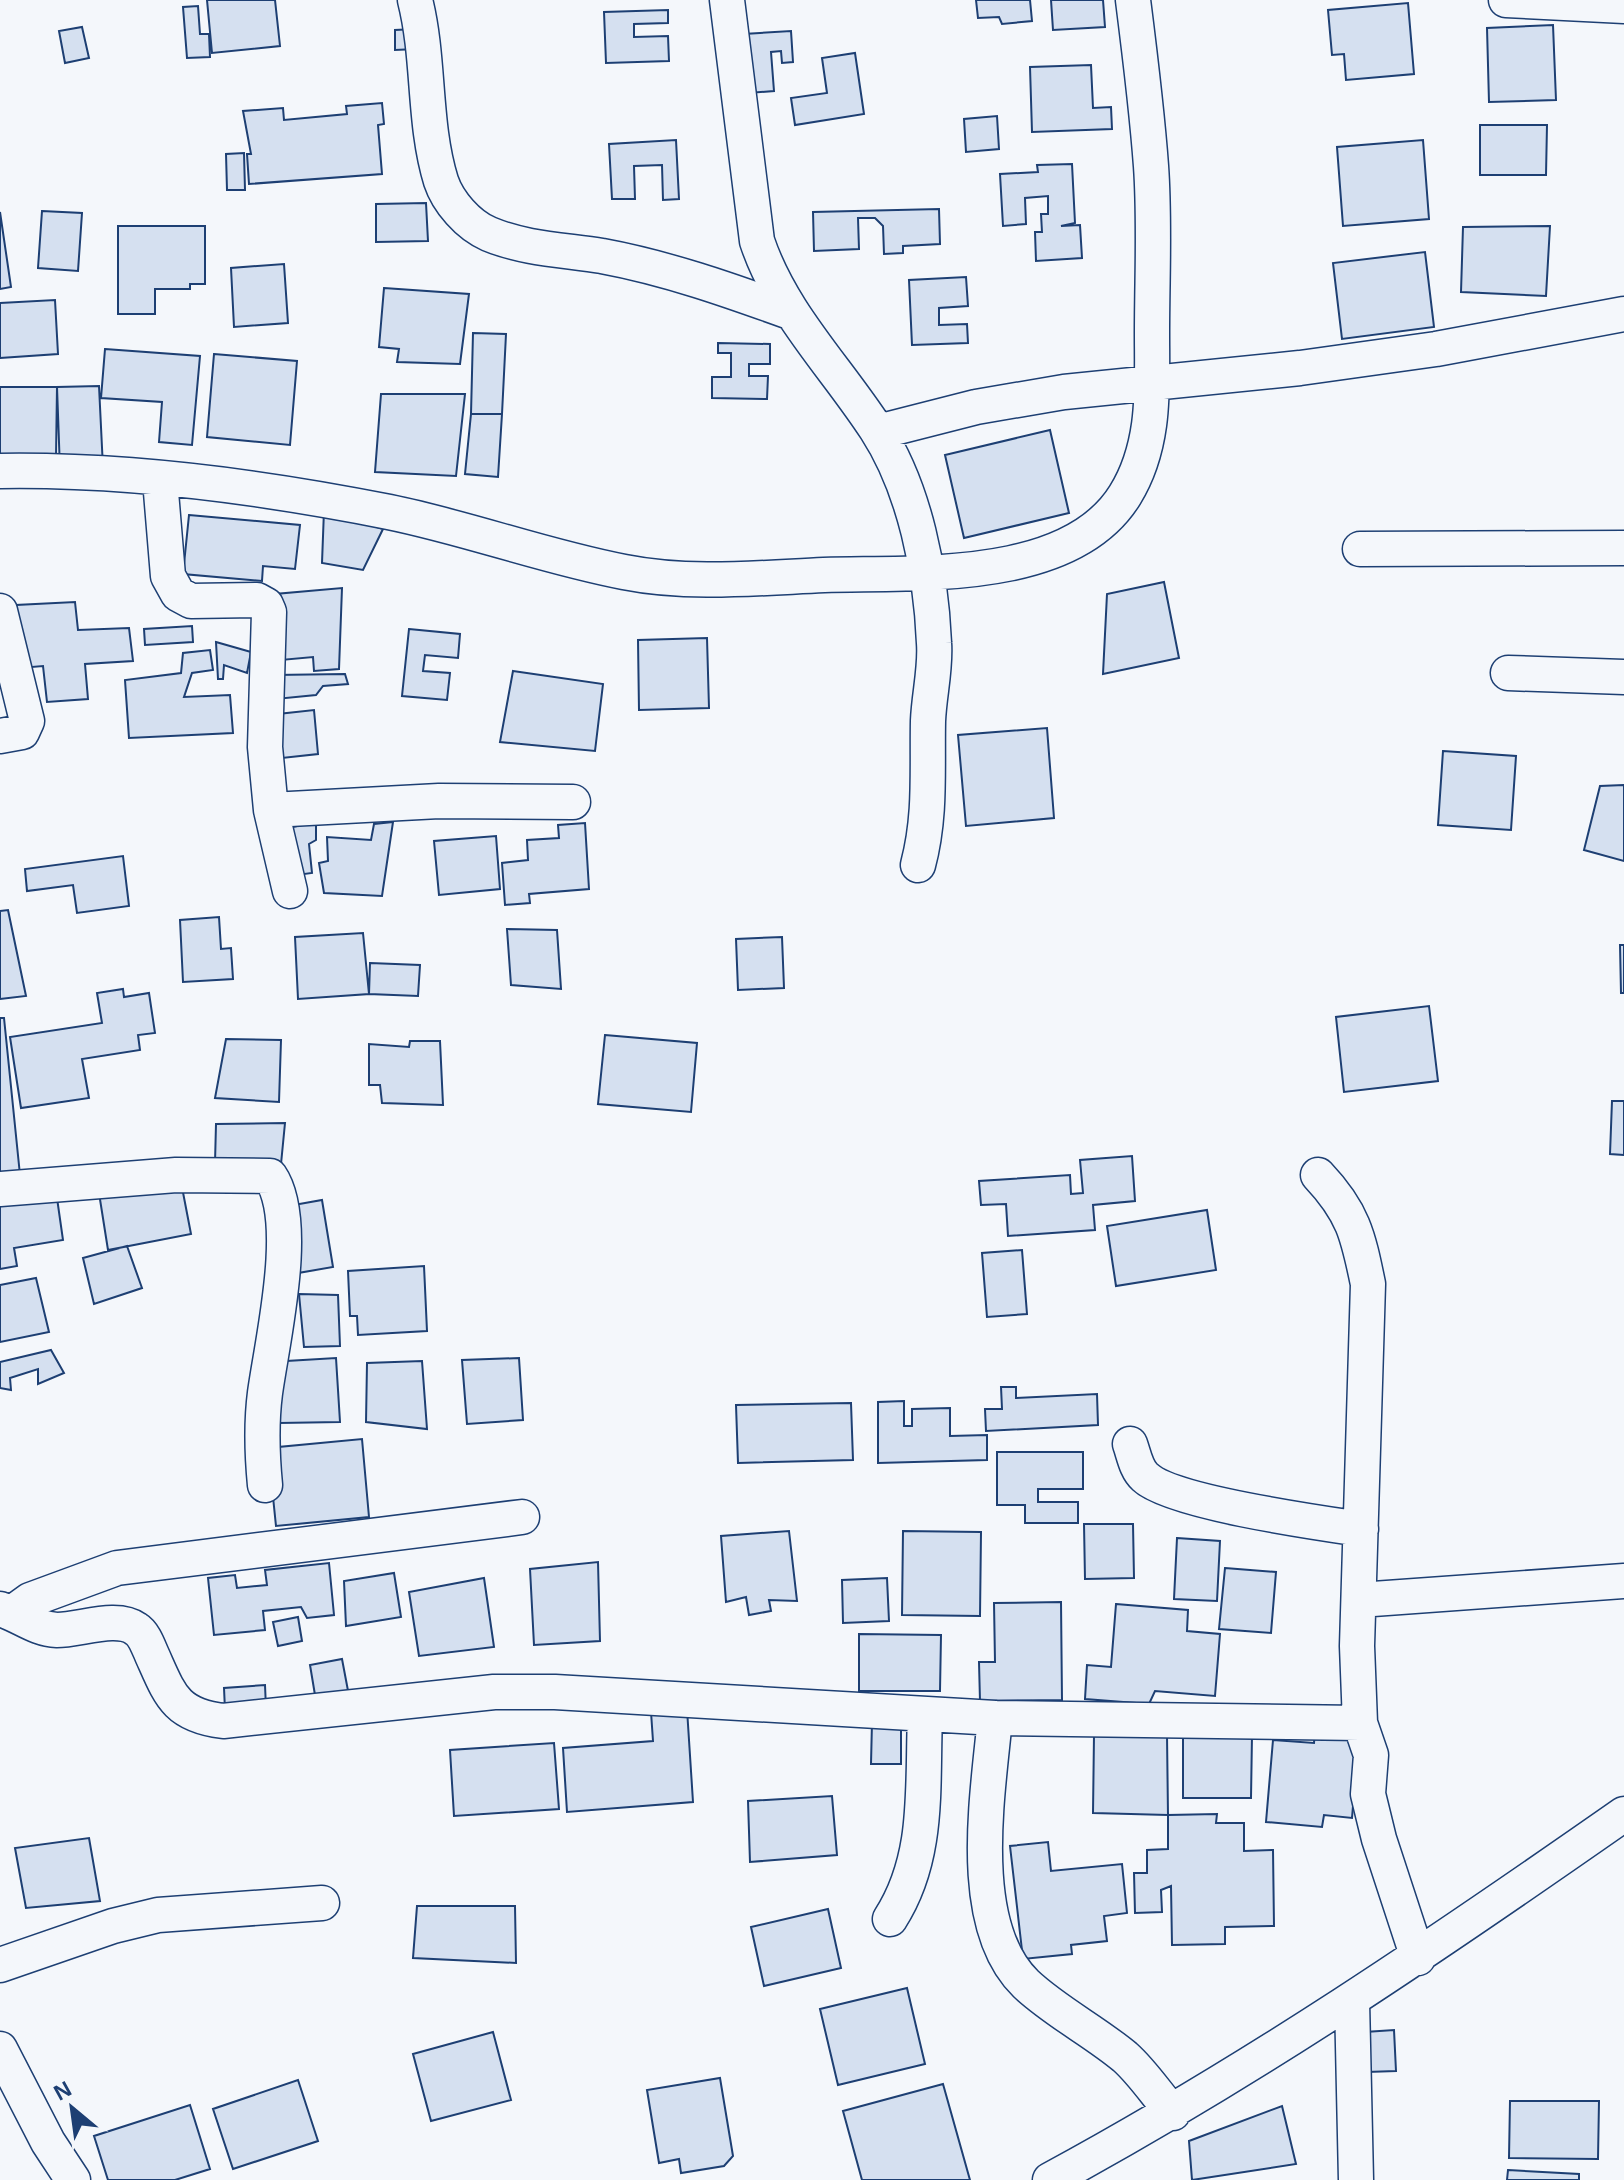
<svg xmlns="http://www.w3.org/2000/svg" width="1624" height="2180" font-family="Helvetica,sans-serif">
<rect width="100%" height="100%" fill="#f4f7fb"/>
<path fill="#d5e0f0" stroke="#1d3f73" stroke-width="2" d="M207,0H275L280,46L212,53Z
M976,0H1030L1032,21L1002,24L999,17L978,18Z
M1051,0H1103L1105,27L1053,30Z
M1408,3L1414,74L1346,80L1344,54L1332,55L1328,10Z
M198,6L200,34H209L210,57L187,58L183,7Z
M668,10V23L634,24V37L668,36L669,61L606,63L604,12Z
M1553,25L1556,100L1489,102L1487,28Z
M82,27L89,58L65,63L59,31Z
M415,29L416,49L395,50V30Z
M791,31L793,62L782,63L781,51L771,52L774,91L748,93L744,34Z
M855,53L864,114L795,125L791,98L827,93L822,58Z
M1091,65L1093,108L1111,107L1112,129L1032,132L1030,67Z
M382,103L384,124L378,125L382,174L249,184L247,154H251L243,111L283,108L284,120L347,114L346,106Z
M997,116L999,149L966,152L964,119Z
M1480,125H1547L1546,175H1480Z
M676,140L679,199L663,200L662,165L634,166L635,199H612L609,144Z
M1423,140L1429,219L1343,226L1337,147Z
M244,153L245,190H227L226,154Z
M1072,164L1075,223L1061,226L1080,225L1082,258L1036,261L1035,232H1042L1041,214H1048V196L1025,198L1026,224L1003,226L1000,174L1038,172L1037,165Z
M426,203L428,241L376,242V204Z
M939,209L940,244L903,246V253L884,254L883,226L875,218H858L859,249L814,251L813,212Z
M42,211L82,213L78,271L38,268Z
M0,212L11,287L0,289Z
M118,226H205V284H190V289H155V314H118Z
M1550,226L1546,296L1461,292L1463,227Z
M1425,252L1434,327L1342,339L1333,263Z
M284,264L288,323L234,327L231,268Z
M966,277L968,306L939,308V325L967,324L968,343L912,345L909,280Z
M384,288L469,294L460,364L397,362L399,349L379,347Z
M55,300L58,354L0,358V303Z
M473,333L506,334L502,414H471Z
M718,343L770,344V364H749V376H768L767,399L712,398V377H731V353H718Z
M105,349L200,356L192,445L159,442L162,402L101,398Z
M214,354L297,361L290,445L207,437Z
M99,386L103,468L60,470L57,387Z
M0,387H57L56,457L0,459Z
M381,394H465L456,476L375,472Z
M471,414H502L498,477L465,474Z
M1050,430L1069,513L964,538L945,455Z
M324,510L383,529L363,570L322,563Z
M189,515L300,525L295,569L263,566L262,581L183,574Z
M1164,582L1179,658L1103,674L1107,594Z
M342,588L339,669L314,671L313,657L281,660L275,594Z
M75,602L78,630L129,628L133,661L85,664L88,699L47,702L43,666L20,668L16,605Z
M192,626L193,642L145,645L144,629Z
M409,629L460,634L458,658L425,655L423,671L450,673L447,700L402,696Z
M707,638L709,708L639,710L638,640Z
M216,642L251,652L247,673L224,665L223,679H218Z
M210,650L213,670L192,673L184,697L230,695L233,733L129,738L125,680L181,673L183,653Z
M513,671L603,684L595,751L500,742Z
M345,674L348,684L323,686L316,695L276,699L274,675Z
M314,710L318,754L273,759L269,715Z
M1047,728L1054,818L966,826L958,735Z
M1443,751L1516,756L1511,830L1438,825Z
M1624,785V861L1584,850L1600,786Z
M316,822V840L309,844L312,873L297,875L288,828Z
M393,822L382,896L324,893L319,863L328,861L327,837L371,840L374,824Z
M585,823L589,889L529,894L530,903L505,905L502,863L528,860L527,840L559,838L558,825Z
M496,836L500,889L439,895L434,841Z
M123,856L129,906L77,913L73,885L27,891L25,869Z
M8,910L26,996L0,999V911Z
M219,917L221,949L231,948L233,979L183,982L180,920Z
M507,929L557,930L561,989L511,985Z
M363,933L369,994L298,999L295,937Z
M782,937L784,988L738,990L736,939Z
M1620,945H1624V993H1621Z
M370,963L420,965L418,996L369,994Z
M123,989L124,997L149,993L155,1033L138,1035L140,1050L82,1059L89,1098L21,1108L10,1037L102,1023L97,993Z
M1429,1006L1438,1081L1344,1092L1336,1017Z
M0,1018H4L20,1175L0,1177Z
M605,1035L697,1043L691,1112L598,1104Z
M226,1039L281,1040L279,1102L215,1098Z
M410,1041H440L443,1105L382,1103L380,1085H369V1044L409,1047Z
M1612,1101H1624V1155L1610,1154Z
M285,1123L281,1164L215,1163L216,1124Z
M1132,1156L1135,1201L1093,1205L1095,1230L1008,1236L1006,1204L981,1205L979,1181L1070,1175L1071,1194L1083,1193L1080,1160Z
M181,1182L191,1234L108,1250L99,1193Z
M56,1191L63,1240L14,1248L17,1266L0,1269V1200Z
M322,1200L333,1267L298,1273L288,1206Z
M1207,1210L1216,1270L1116,1286L1107,1226Z
M127,1246L142,1288L94,1304L83,1258Z
M1022,1250L1027,1314L987,1317L982,1253Z
M424,1266L427,1331L358,1335L357,1316H350L348,1271Z
M36,1278L49,1332L0,1342V1285Z
M299,1294L338,1295L340,1346L304,1347Z
M51,1350L64,1373L38,1384V1369L10,1378L11,1390L0,1388V1362Z
M336,1358L340,1422L279,1423L270,1362Z
M519,1358L523,1420L467,1424L462,1360Z
M422,1361L427,1429L366,1422L367,1363Z
M1001,1387H1016V1398L1097,1394L1098,1425L986,1431L985,1409H1002Z
M904,1401V1426H912V1409L950,1408V1436L987,1435V1460L878,1463V1402Z
M851,1403L853,1460L738,1463L736,1405Z
M362,1439L369,1517L276,1526L268,1448Z
M997,1452H1083V1489H1038V1502H1078V1523H1025V1505H997Z
M1084,1524H1133L1134,1578L1085,1579Z
M789,1531L797,1601L769,1600L771,1611L749,1615L746,1597L726,1602L721,1536Z
M903,1531L981,1532L980,1616L902,1615Z
M1177,1538L1220,1541L1217,1601L1174,1599Z
M598,1562L600,1641L534,1645L530,1569Z
M329,1563L334,1615L307,1618L301,1607L263,1611L265,1630L214,1635L208,1578L235,1575L237,1588L267,1585L265,1570Z
M1225,1568L1276,1572L1271,1633L1219,1629Z
M394,1573L401,1617L346,1626L344,1581Z
M484,1578L494,1647L419,1656L409,1592Z
M887,1578L889,1621L843,1623L842,1580Z
M1061,1602L1062,1700L980,1701L979,1662H995L994,1603Z
M1116,1604L1188,1610L1187,1631L1220,1634L1215,1696L1155,1691L1149,1704L1085,1699L1087,1665L1111,1667Z
M298,1617L302,1641L278,1646L273,1622Z
M859,1634L941,1635L940,1691H859Z
M342,1659L349,1696L316,1701L310,1665Z
M265,1685L266,1708L225,1710L224,1688Z
M687,1709L693,1802L567,1812L563,1748L653,1741L651,1712Z
M872,1722H901V1764H871Z
M1315,1731L1359,1735L1352,1818L1324,1815L1322,1827L1266,1822L1273,1740L1314,1743Z
M1094,1735H1167L1168,1815L1093,1813Z
M1183,1735H1252L1251,1798H1183Z
M554,1743L559,1809L454,1816L450,1750Z
M832,1796L837,1855L750,1862L748,1801Z
M1217,1814L1216,1823H1244V1851L1273,1850L1274,1926L1225,1927V1944L1172,1945L1171,1886L1161,1890L1162,1912L1135,1913L1134,1873H1147V1850L1168,1849V1815Z
M89,1838L100,1901L26,1908L15,1848Z
M1048,1842L1051,1871L1122,1864L1127,1913L1104,1916L1107,1941L1071,1945L1072,1954L1023,1959L1010,1846Z
M417,1906H515L516,1963L413,1958Z
M828,1909L841,1968L764,1986L751,1927Z
M907,1988L925,2064L838,2085L820,2009Z
M1394,2030L1396,2071L1367,2072L1365,2032Z
M493,2032L511,2100L431,2121L413,2054Z
M720,2078L733,2156L724,2166L681,2173L679,2159L659,2163L647,2090Z
M298,2080L318,2141L233,2169L213,2109Z
M943,2084L970,2180H862L843,2111Z
M1510,2101H1599L1598,2159L1509,2158Z
M190,2105L210,2169L175,2180H108L94,2136Z
M1282,2106L1296,2164L1192,2180L1189,2141Z
M1508,2170L1579,2174V2180H1507Z"/>
<g fill="none" stroke-linecap="round" stroke-linejoin="round">
<defs>
<path id="minor" d="M415,0C430,59 423,123 441,181C448,202 468,225 489,234C525,249 564,250 602,256C667,268 729,290 790,312
M727,0L757,241C781,313 835,366 876,429C915,489 931,572 934,643C936,668 929,695 928,721C927,771 931,816 918,865
M1506,0L1624,6
M878,432L976,407L1064,392L1300,368L1436,349L1624,314
M0,471C129,469 263,487 389,512C468,528 545,557 624,572C689,585 758,578 824,575C915,572 1070,584 1125,495C1156,445 1152,388 1152,333C1152,277 1155,222 1151,166C1147,111 1140,55 1133,0
M160,480L168,576L178,594L191,601L257,600L266,605L269,612L265,747L271,810L290,891
M1360,549L1624,548
M0,611L27,721L22,732L0,736
M1508,673L1624,677
M271,810L439,801L573,802
M1318,1175C1353,1212 1358,1235 1368,1284L1357,1646L1360,1723
M0,1189L176,1175L270,1176C301,1221 272,1341 265,1393C261,1424 262,1454 265,1485
M1130,1444C1134,1455 1136,1469 1145,1477C1171,1502 1320,1523 1361,1529
M1359,1600L1624,1581
M0,1609C20,1615 35,1629 57,1630C80,1630 117,1615 136,1629C144,1634 148,1646 152,1655C170,1695 175,1715 223,1721L494,1692H555L995,1718L1360,1723L1371,1755L1368,1794L1379,1839L1418,1958
M12,1613L30,1600L117,1568L522,1517
M995,1718C988,1794 965,1925 1026,1984C1056,2012 1094,2031 1125,2057C1143,2073 1157,2095 1173,2113
M890,1919C930,1857 922,1787 925,1715
M0,1965L113,1926L158,1915L322,1903
M1352,2001L1356,2180
M0,2049L48,2142L73,2180
M1050,2180C1253,2070 1435,1946 1624,1814"/>
</defs>
<use href="#minor" stroke="#1d3f73" stroke-width="37"/>
<use href="#minor" stroke="#f4f7fb" stroke-width="34"/>
</g>
<g transform="translate(72 2108) rotate(331)" stroke="#f4f7fb" stroke-width="6" paint-order="stroke">
<path d="M0-6L14 30L0 20L-14 30Z" fill="#1d3f73"/>
<text y="-12" font-size="22" font-weight="bold" text-anchor="middle" fill="#1d3f73">N</text>
</g>
</svg>
